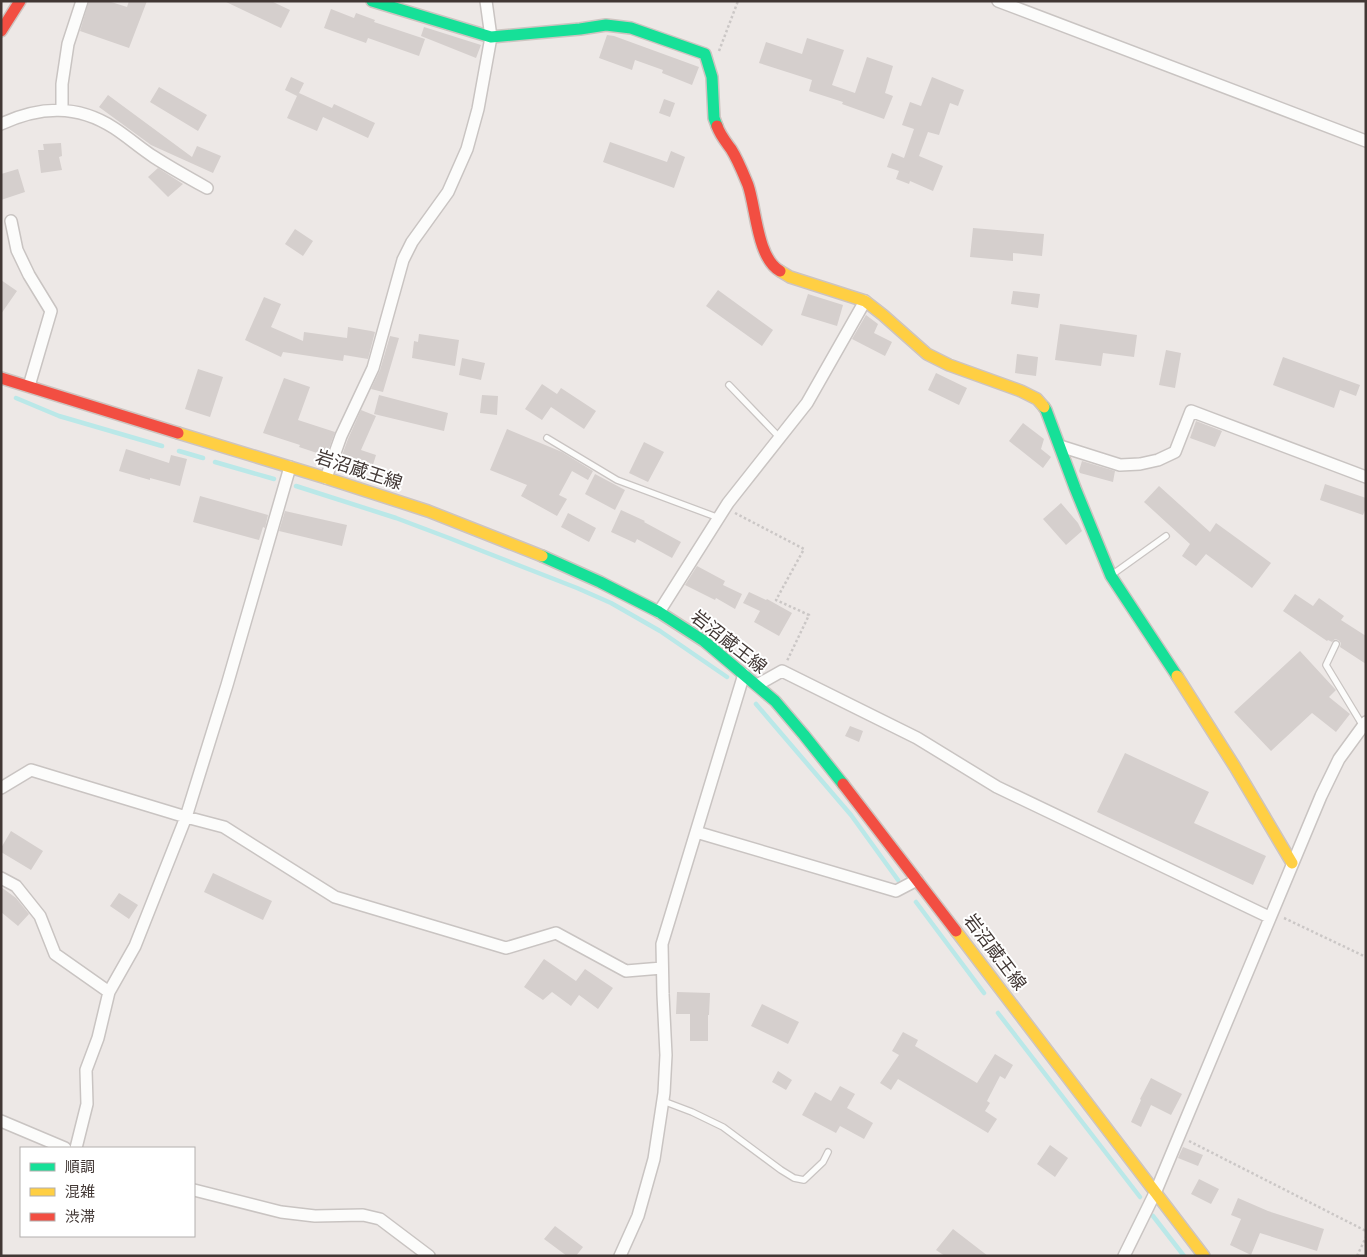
<svg xmlns="http://www.w3.org/2000/svg" width="1367" height="1257" font-family="Overpass,'Noto Sans JP',sans-serif">
<rect width="100%" height="100%" fill="#ede8e6"/>
<g fill="none" stroke-linecap="round" stroke-linejoin="round">
<path stroke="#bae8e8" stroke-width="4.5" d="M16,398L59,416L162,446
M179,451L203,458
M215,462L274,479
M296,486L396,518L449,538L577,588L611,603L660,631L727,677
M756,704L851,815L898,880
M916,902L984,993
M998,1013L1140,1197
M1153,1216L1184,1256"/>
</g>
<path fill="#d5cfcd" d="M89,1H108L127,7L129,1H147L129,48L80,31Z
M224,1H271L290,10L281,28Z
M331,9L354,18L356,13L375,20L374,22L425,39L419,56L368,38L366,43L324,28Z
M424,27L481,45L476,58L421,36Z
M607,35L614,36L699,67L692,85L662,73L663,70L635,60L632,70L599,58Z
M807,38L844,50L832,85L855,93L867,57L893,66L885,93L893,96L884,119L842,104L843,102L809,91L812,80L759,63L766,42L802,54Z
M291,77L304,83L299,93L332,108L334,104L375,123L368,138L323,117L317,131L287,118L297,96L285,90Z
M932,77L964,90L958,106L950,103L939,135L928,132L919,156L943,166L933,191L910,181L909,184L896,179L899,171L887,167L892,153L904,158L914,129L902,125L910,102L921,106Z
M159,87L207,115L198,131L150,102Z
M108,95L192,157L197,146L221,156L213,173L151,145L99,107Z
M664,99L675,103L670,117L659,113Z
M610,142L667,162L671,151L685,157L674,188L603,162Z
M61,143L62,156L59,157L62,170L41,173L38,150H44L43,144Z
M158,168L183,184L168,197L148,177Z
M18,169L25,192L1,200V174Z
M973,228L1044,234L1042,256L1013,253V261L970,257Z
M295,229L313,241L303,256L285,244Z
M1,280L17,291L1,314Z
M718,290L773,330L762,346L706,306Z
M1013,291L1040,294L1038,308L1011,304Z
M808,294L843,305L837,326L801,315Z
M264,297L281,304L271,327L303,341L304,332L347,338L348,327L371,331L375,332L368,359L344,355L343,361L283,352L281,357L245,340Z
M866,315L878,324L874,333L892,342L885,356L852,339Z
M1060,324L1137,335L1134,357L1103,353L1101,366L1055,360Z
M419,334L459,340L455,366L412,358L414,341L418,342Z
M390,336L399,338L383,392L371,389L380,370Z
M1166,350L1181,353L1175,388L1159,385Z
M1017,354L1038,357L1036,376L1015,373Z
M1283,357L1360,385L1356,396L1340,390L1334,408L1273,385Z
M462,358L485,363L481,380L459,375Z
M198,369L223,377L210,417L185,409Z
M936,373L967,388L959,405L928,390Z
M284,378L310,387L298,420L335,432L327,454L324,453L323,455L299,447L300,445L263,433Z
M542,384L557,394L561,388L596,411L584,429L551,407L542,420L525,409Z
M379,395L448,413L444,431L374,414Z
M482,395L498,396L497,415L480,413Z
M361,410L376,416L361,450L376,455L372,468L341,458L348,439Z
M1196,421L1222,431L1215,447L1190,438Z
M1023,423L1044,439L1041,449L1051,457L1043,468L1009,441Z
M507,429L562,452L593,471L588,480L572,471L559,495L567,499L557,516L521,496L527,485L490,470Z
M644,442L664,452L648,482L629,473Z
M126,449L169,463L171,455L187,459L180,486L150,478V480L119,471Z
M1082,461L1115,471L1113,482L1080,473L1079,471Z
M595,474L625,490L615,510L585,494Z
M1325,484L1366,498V508L1363,515L1320,500Z
M1159,486L1210,532L1216,523L1271,563L1252,588L1206,554L1196,566L1182,556L1190,544L1144,502Z
M200,496L268,515L265,528L263,527L259,540L193,522Z
M1061,503L1078,523L1082,531L1066,545L1043,519Z
M621,510L645,521L644,522L681,542L672,558L637,539L635,543L611,532Z
M285,511L347,525L342,546L279,531Z
M568,513L596,528L589,542L561,527Z
M697,566L725,581L723,585L742,594L735,609L716,598L715,600L685,585Z
M749,592L766,600L767,599L792,613L779,636L754,622L760,611L743,603Z
M1295,594L1313,606L1319,598L1344,616L1341,620L1366,636V664L1340,647L1341,643L1338,640L1335,639L1332,642L1328,640L1327,641L1283,611Z
M1300,651L1335,689L1336,690L1329,697L1350,714L1336,732L1312,713L1271,751L1234,712Z
M850,726L863,731L859,742L845,736Z
M1125,753L1209,792L1194,823L1266,856L1253,885L1097,812Z
M11,831L43,851L31,870L1,852V848Z
M213,873L272,901L263,920L204,892Z
M1,887L16,898L29,914L18,926L1,912Z
M119,893L138,905L129,919L110,906Z
M544,959L576,981L585,969L613,988L598,1009L579,995L571,1006L552,992L543,1000L524,987Z
M677,992L710,993L709,1015H708V1041H690V1014H676Z
M762,1004L799,1022L788,1044L751,1026Z
M903,1032L918,1040L915,1046L977,1083L995,1054L1013,1065L1005,1079L1000,1076L987,1101L990,1103L985,1111L997,1119L988,1133L898,1079L891,1090L880,1083L899,1055L892,1051Z
M778,1071L792,1080L786,1090L772,1082Z
M1151,1078L1182,1094L1171,1115L1151,1105L1141,1127L1131,1122L1141,1100L1140,1099Z
M840,1086L855,1094L847,1108L873,1123L864,1139L840,1126L836,1133L802,1115L815,1092L831,1101Z
M1050,1145L1068,1158L1055,1177L1037,1164Z
M1183,1147L1203,1155L1198,1166L1178,1158Z
M1199,1179L1219,1189L1211,1204L1191,1194Z
M1238,1198L1268,1211L1324,1229L1317,1251L1260,1233L1251,1255L1230,1245L1241,1219L1231,1215Z
M555,1226L583,1247L576,1256H567L544,1239Z
M953,1229L988,1256H945L936,1250Z"/>
<g fill="none" stroke-linecap="round" stroke-linejoin="round">
<defs>
<path id="lane" d="M729,385L780,438
M547,438L617,480L719,518
M1113,574L1166,536
M1336,644L1326,665L1363,726
M663,1101L692,1112L723,1127L781,1170L794,1178L804,1180L823,1162L828,1152"/>
<path id="street" d="M998,1L1366,141
M62,109V84L68,44L82,1
M1,124C40,106 77,104 114,128C128,137 140,148 154,157C171,168 189,178 207,188
M11,221L17,250L29,275L51,311L29,386
M1060,446L1120,465L1140,464L1158,460L1175,452L1191,411L1366,477
M326,478L341,436L373,368L403,260L412,242L448,192L467,149L478,109L491,37L486,1
M659,612L728,503L807,403L865,301
M757,685L782,671L917,738L997,787L1269,917
M1,788L31,770L186,817L224,827L335,897L506,948L556,933L626,971L662,968
M696,832L896,891L917,880
M1,878L16,886L40,916L55,954L109,992
M1,1121L65,1148
M76,1148L87,1104L86,1070L98,1038L109,992L135,946L186,817L227,685L290,467
M194,1190L281,1212L315,1216L363,1215L380,1219L429,1256
M620,1256L638,1216L654,1159L664,1093L666,1055L663,994L662,944L744,674
M1124,1256L1156,1191L1321,796L1339,759L1366,722"/>
<path id="fast" d="M372,1L491,37L580,29L606,25L631,28L705,54L712,77L714,118L717,126
M1044,407L1046,410L1075,488L1111,576L1177,676
M542,556L600,582L659,612L704,641L775,701L804,735L843,784"/>
<path id="slow" d="M780,271L790,277L865,301L883,315L927,354L949,365L1021,391L1037,399L1044,407
M178,433L326,478L428,511L542,556
M1177,676L1235,767L1292,863
M956,931L1204,1256"/>
<path id="jam" d="M1,31L20,1
M717,126C720,135 726,142 731,149C738,160 743,173 748,185C756,208 757,258 780,271
M1,378L178,433
M843,784L956,931"/>
</defs>
<use href="#lane" stroke="#c9c4c2" stroke-width="8"/>
<use href="#street" stroke="#c9c4c2" stroke-width="14"/>
<use href="#fast" stroke="#cdc4c0" stroke-width="14"/>
<use href="#slow" stroke="#cdc4c0" stroke-width="14"/>
<use href="#jam" stroke="#cdc4c0" stroke-width="14"/>
<path stroke="#cbc7c6" stroke-width="2.5" stroke-dasharray="2.5 2.5" stroke-linecap="butt" d="M719,51L738,1
M735,513L804,549L776,600L809,615L787,661
M1284,918L1366,957
M1189,1141L1366,1231
M1357,1256L1366,1237"/>
<use href="#lane" stroke="#fcfcfb" stroke-width="5.5"/>
<use href="#street" stroke="#fcfcfb" stroke-width="11"/>
<use href="#fast" stroke="#16e098" stroke-width="11"/>
<use href="#slow" stroke="#ffcf43" stroke-width="11"/>
<use href="#jam" stroke="#f24e42" stroke-width="11"/>
</g>
<g text-anchor="middle" stroke-width="4" stroke-linejoin="round" paint-order="stroke">
<g font-size="18" fill="#413734" stroke="#fff">
<text transform="translate(359 470) rotate(18)" y="6">岩沼蔵王線</text>
<text transform="translate(729 642) rotate(38)" y="6">岩沼蔵王線</text>
<text transform="translate(995 952) rotate(53)" y="6">岩沼蔵王線</text>
</g>
</g>
<rect width="1367" height="1257" fill="none" stroke="#413734" stroke-width="5"/>
<rect x="20" y="1147" width="175" height="90" fill="#ffffff" stroke="#b3afae"/>
<rect x="30" y="1163" width="25" height="8" fill="#16e098" stroke="#b3afae"/>
<text x="65" y="1172" font-size="15" fill="#413734">順調</text>
<rect x="30" y="1188" width="25" height="8" fill="#ffcf43" stroke="#b3afae"/>
<text x="65" y="1197" font-size="15" fill="#413734">混雑</text>
<rect x="30" y="1213" width="25" height="8" fill="#f24e42" stroke="#b3afae"/>
<text x="65" y="1222" font-size="15" fill="#413734">渋滞</text>
</svg>
